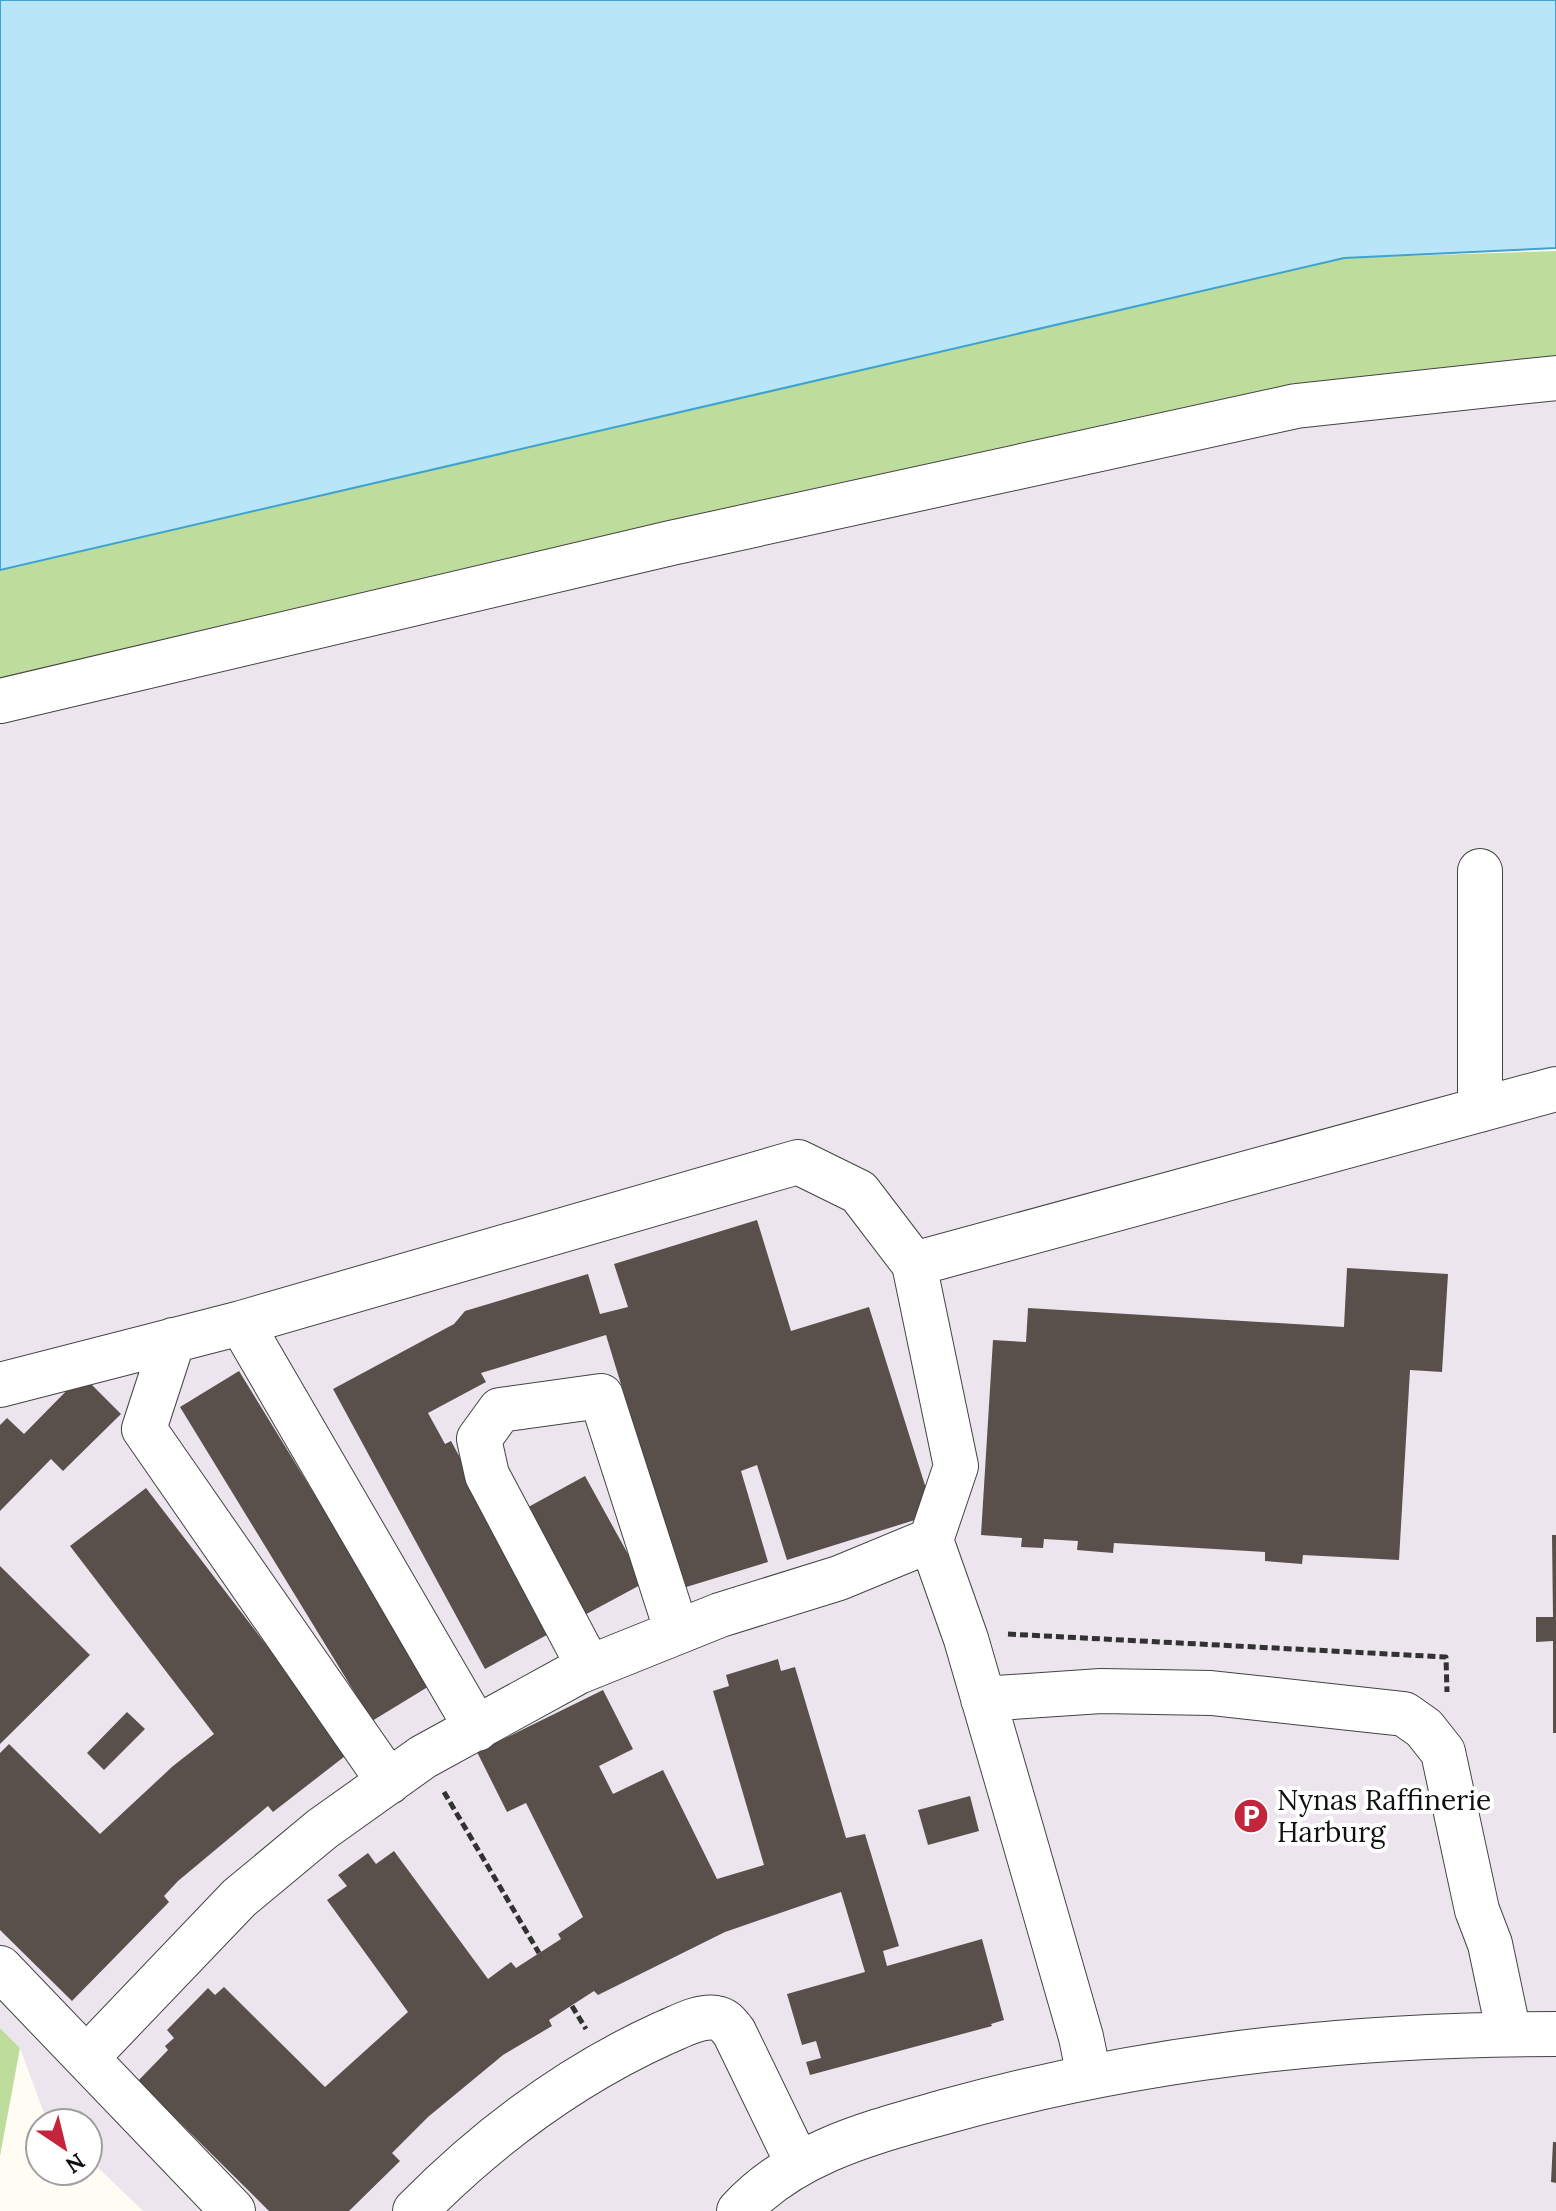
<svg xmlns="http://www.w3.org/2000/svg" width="1556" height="2211" font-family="Lora,serif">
<rect width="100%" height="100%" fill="#fffcf4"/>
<path fill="#ede5ee" d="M1556,366V2211H143L88,2158V2123H52L45,2116L20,2048L0,2028V684Z"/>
<path fill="#bedc9b" d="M1556,251V366L0,684V570L1344,258Z
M0,2028L20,2048L0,2156Z"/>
<path fill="#b8e5f7" stroke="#3ea3cf" stroke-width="2" d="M0,0H1556V248L1344,258L0,570Z"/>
<path fill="#59504c" d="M757,1220L791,1331L869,1307L934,1514L787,1560L757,1465L741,1471L768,1562L683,1588L606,1335L481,1373L486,1382L428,1413L445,1444L451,1441L554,1631L485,1669L333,1389L454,1324L465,1311L588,1274L600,1314L628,1307L614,1264Z
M1347,1268L1448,1274L1442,1372L1410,1370L1399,1560L1303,1555L1302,1564L1265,1561V1552L1114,1543L1113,1553L1077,1550L1078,1541L1044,1539L1043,1548L1021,1547L1022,1538L981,1535L993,1340L1026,1342L1028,1308L1344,1327Z
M239,1371L431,1685L372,1721L180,1407Z
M82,1375L121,1414L63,1471L51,1459L0,1511V1425L7,1418L24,1434Z
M585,1476L644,1583L579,1618L521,1511Z
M146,1488L349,1753L273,1812L268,1806L178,1881L164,1896L169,1902L72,2001L0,1930V1753L9,1744L100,1834L173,1766L214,1734L70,1546Z
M1552,1535H1556V1733H1553V1641L1536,1642V1617H1553Z
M0,1566L90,1655L0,1744Z
M778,1659L781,1671L795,1667L846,1838L865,1834L899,1946L883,1951L887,1966L982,1939L1004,2020L991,2024L992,2026L810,2075L806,2062L821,2058L816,2041L802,2045L787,1994L865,1972L841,1892L725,1932L598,1995L594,1991L549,2020L552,2026L503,2055L428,2117L392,2153L400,2161L349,2211H269L138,2081L168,2050L165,2046L174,2038L167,2030L208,1988L215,1995L224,1987L325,2087L408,2012L327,1900L347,1886L338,1875L368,1853L376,1864L394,1851L488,1979L511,1962L516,1968L561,1939L558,1934L583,1917L526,1803L507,1812L477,1752L603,1690L633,1749L599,1766L613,1794L663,1770L717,1879L764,1865L713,1691L729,1686L726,1675Z
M127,1712L145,1729L104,1770L87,1753Z
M970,1796L979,1831L928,1845L918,1810Z
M1553,2142H1556V2183L1551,2182Z"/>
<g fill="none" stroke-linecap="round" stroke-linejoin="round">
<defs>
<path id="minor" d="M0,701L671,543L1296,406L1556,378
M1480,1110V871
M914,1264L956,1466L931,1540L966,1639L1022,1832L1081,2037L1089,2076
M241,1323L477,1729
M173,1340L144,1429L389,1782
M0,1385L241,1323L798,1162L859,1192L914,1264L1556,1089
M589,1667L487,1475L479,1439L500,1410L601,1396L677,1632
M983,1699L1101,1691L1211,1693L1404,1714L1424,1728L1443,1752L1477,1910L1490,1944L1509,2034
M0,1968L233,2211
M87,2057L239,1898L322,1829L423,1757L578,1672L720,1615L839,1578L931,1540
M415,2211C488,2137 569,2076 664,2033C679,2027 699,2015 716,2018C725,2019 729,2026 734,2032L798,2164
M739,2211C793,2152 870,2133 944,2112C1143,2056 1349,2034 1556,2034"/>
</defs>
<use href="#minor" stroke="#434343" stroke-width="46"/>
<path stroke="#323232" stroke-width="5" stroke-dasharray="8 4" stroke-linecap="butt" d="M1008,1634L1446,1657L1447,1692
M444,1792L539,1953
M572,2006L586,2029"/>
<use href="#minor" stroke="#fff" stroke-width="44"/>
</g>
<defs>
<symbol id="parking-disc" viewBox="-11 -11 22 22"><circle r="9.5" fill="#c3263c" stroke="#fff"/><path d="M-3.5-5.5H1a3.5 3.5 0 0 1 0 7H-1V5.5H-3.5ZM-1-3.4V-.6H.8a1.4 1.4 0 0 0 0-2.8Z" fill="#fff"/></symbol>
</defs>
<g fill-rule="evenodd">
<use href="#parking-disc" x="1231" y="1796" width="40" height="40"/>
</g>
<g text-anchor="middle" stroke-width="8" stroke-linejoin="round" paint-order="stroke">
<g font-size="28" fill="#101010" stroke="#fff" text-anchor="start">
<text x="1277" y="1810">Nynas Raffinerie<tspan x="1277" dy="32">Harburg</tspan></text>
</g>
</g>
<g transform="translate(64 2147) rotate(145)"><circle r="38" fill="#ffffff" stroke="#9f9f9f" stroke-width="2"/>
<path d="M0-6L14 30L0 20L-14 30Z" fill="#c3263c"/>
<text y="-12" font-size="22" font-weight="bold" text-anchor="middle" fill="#101010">N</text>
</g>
</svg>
